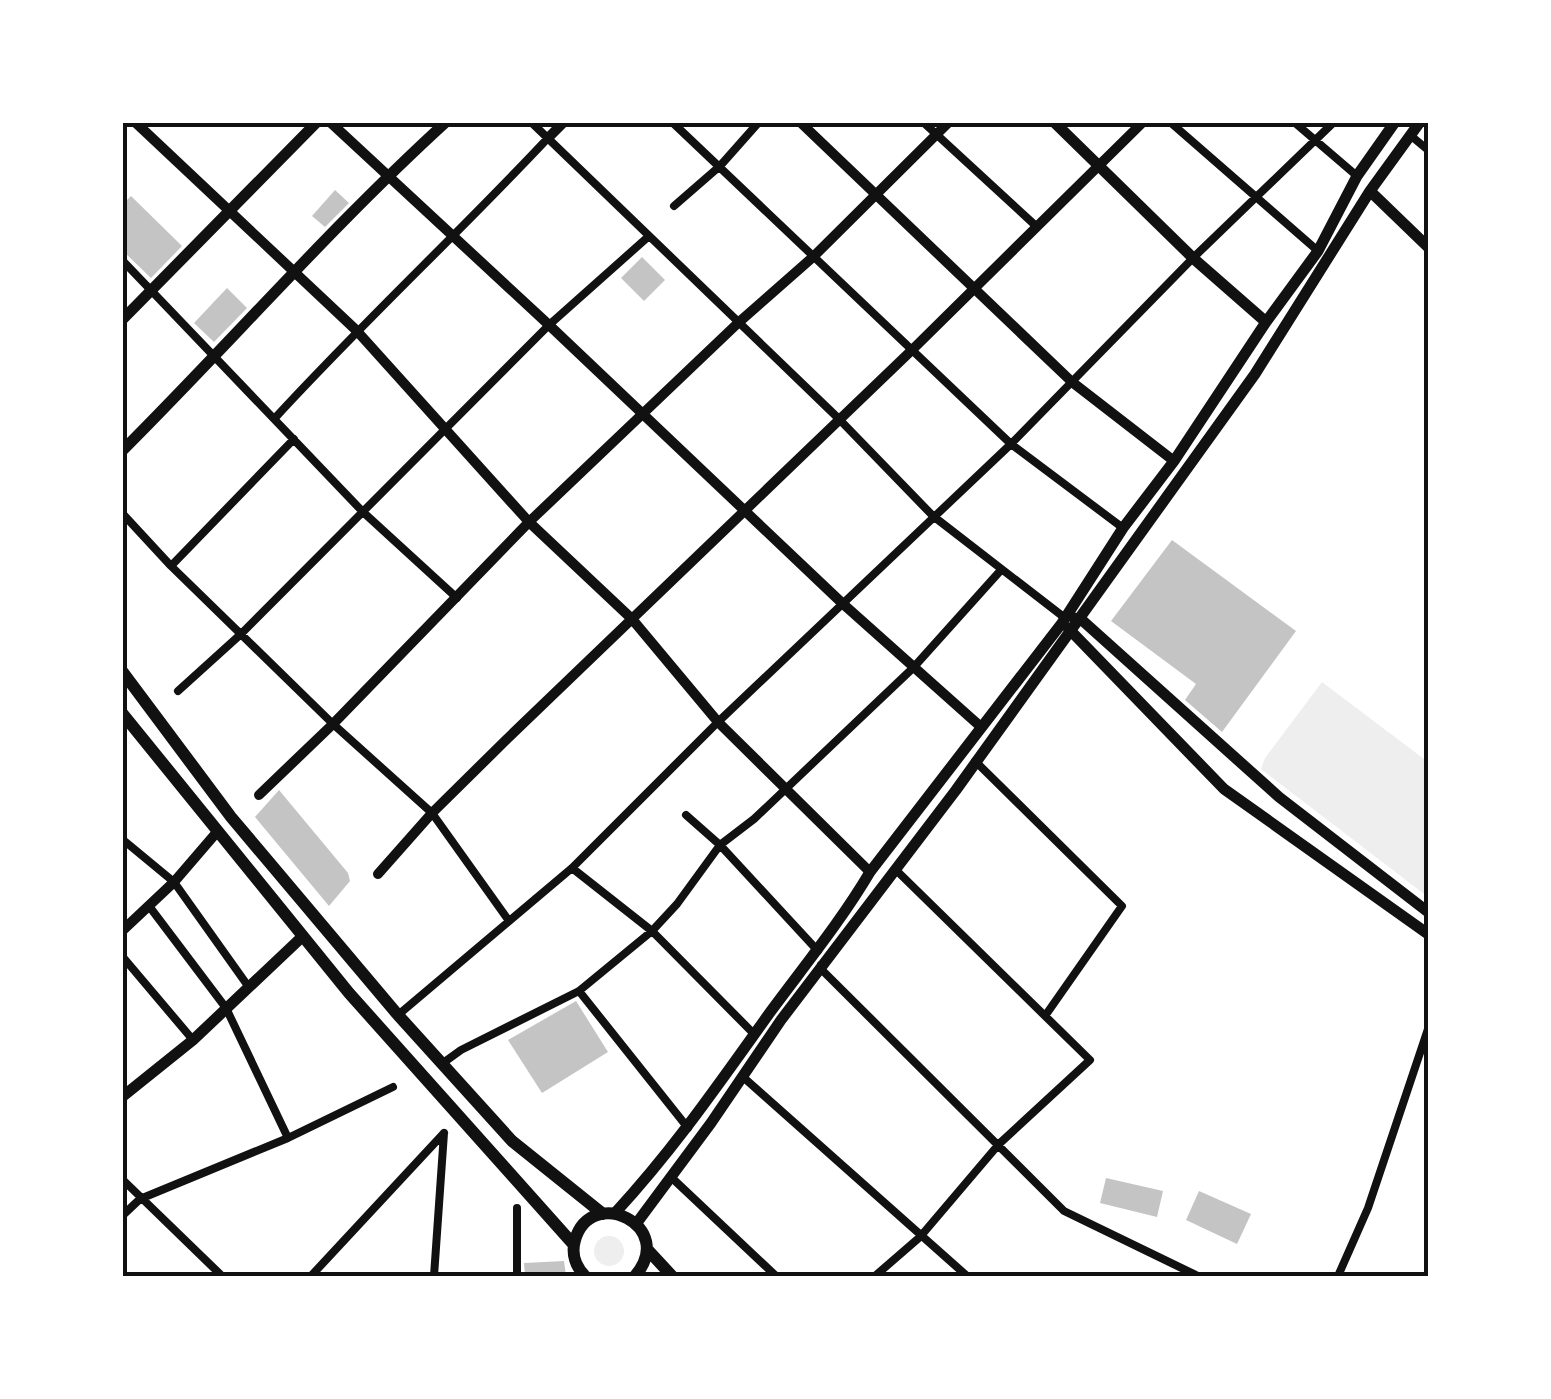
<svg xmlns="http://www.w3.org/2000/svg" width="1551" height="1399" font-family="'Crimson Pro',serif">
<rect width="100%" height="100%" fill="#fff"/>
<path fill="#eee" d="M1322,682L1428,762V897L1261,769L1265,758Z
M594 1251a15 15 0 1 1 30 0a15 15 0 1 1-30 0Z"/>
<path fill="#c4c4c4" d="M335,190L349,203L325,227L312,216Z
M131,196L182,246L151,278L122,250V205Z
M642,257L665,280L644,301L621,278Z
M227,288L247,308L214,342L194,323Z
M1172,540L1296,631L1222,732L1185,700L1196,684L1111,621Z
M279,790L348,873L350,881L329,906L255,817Z
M576,1001L608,1052L542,1093L508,1040Z
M1106,1178L1163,1191L1157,1217L1100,1203Z
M1199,1191L1251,1214L1237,1244L1186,1220Z
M564,1261L566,1276H525L524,1263Z"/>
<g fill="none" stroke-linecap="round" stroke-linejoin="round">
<path stroke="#111" stroke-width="8" d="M531,122L838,418L933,516L1065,618
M672,122L1011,444L1123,528
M923,122L1036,226
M1170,122L1318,251
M1294,122L1357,176
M1410,135L1428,150
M674,206L720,166L759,122
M122,260L363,512L457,598
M275,418C363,322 459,233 548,138
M122,513L171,566L333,724L432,813L509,921
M171,566L294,439
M178,691L241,634L549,325L649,236
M975,761L1122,906L1045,1016
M686,815L720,845L818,951
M122,839L174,882L248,986
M572,868L652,931L755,1035
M149,906L226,1008L288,1138
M122,956L193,1040
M821,965L822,970L1064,1211L1198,1276
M579,991L688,1128
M398,1015L572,868L718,722L1011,444L1193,258L1334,122
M443,1063L461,1050L579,991L652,931L677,904L720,845L754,819L913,668L1001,570
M743,1077L967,1276
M672,1178L776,1276
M122,1179L222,1276
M517,1208V1276
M122,1216L140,1199L288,1138L393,1087
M311,1276L444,1133
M434,1276L444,1133
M875,1276L920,1237L999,1144L1090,1060L896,870
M1338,1276L1368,1208L1428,1029"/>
<path stroke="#111" stroke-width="10" d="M135,122L356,330L529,522L632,619L718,722L870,872
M330,122L549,325L842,603L981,727
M800,122L1072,382L1174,461
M548,138L564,122
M259,795L333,724L529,522L738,323L813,257L949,122
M378,874L432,813L507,739L913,349L1143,122
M122,931L174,882L217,832"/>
<path stroke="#111" stroke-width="11" d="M1054,122L1193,258L1266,322
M1370,191L1428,247
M122,320L317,122
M122,451C231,342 332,226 446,122
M1074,618L1083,621L1279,797L1428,912
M1068,628L1224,789L1428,934
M122,1097L193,1040L303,936
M615,1213C675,1148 720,1082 771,1011C805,965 841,921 870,872L1062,623L1123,528L1174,461L1266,322L1318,251L1357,176L1395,122
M636,1224L711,1123L781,1020L956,790L1255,374L1370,191L1420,122"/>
<path stroke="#111" stroke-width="12" d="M122,671L231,817L398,1015L512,1141L603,1214
M122,713L349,993L574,1245
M647,1249L672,1276
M585,1276C576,1267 571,1254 575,1240C591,1184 678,1226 635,1276"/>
</g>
<rect width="1551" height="1399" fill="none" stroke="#ffffff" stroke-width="250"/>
<rect x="125" y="125" width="1301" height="1149" fill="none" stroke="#111" stroke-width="4"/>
</svg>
